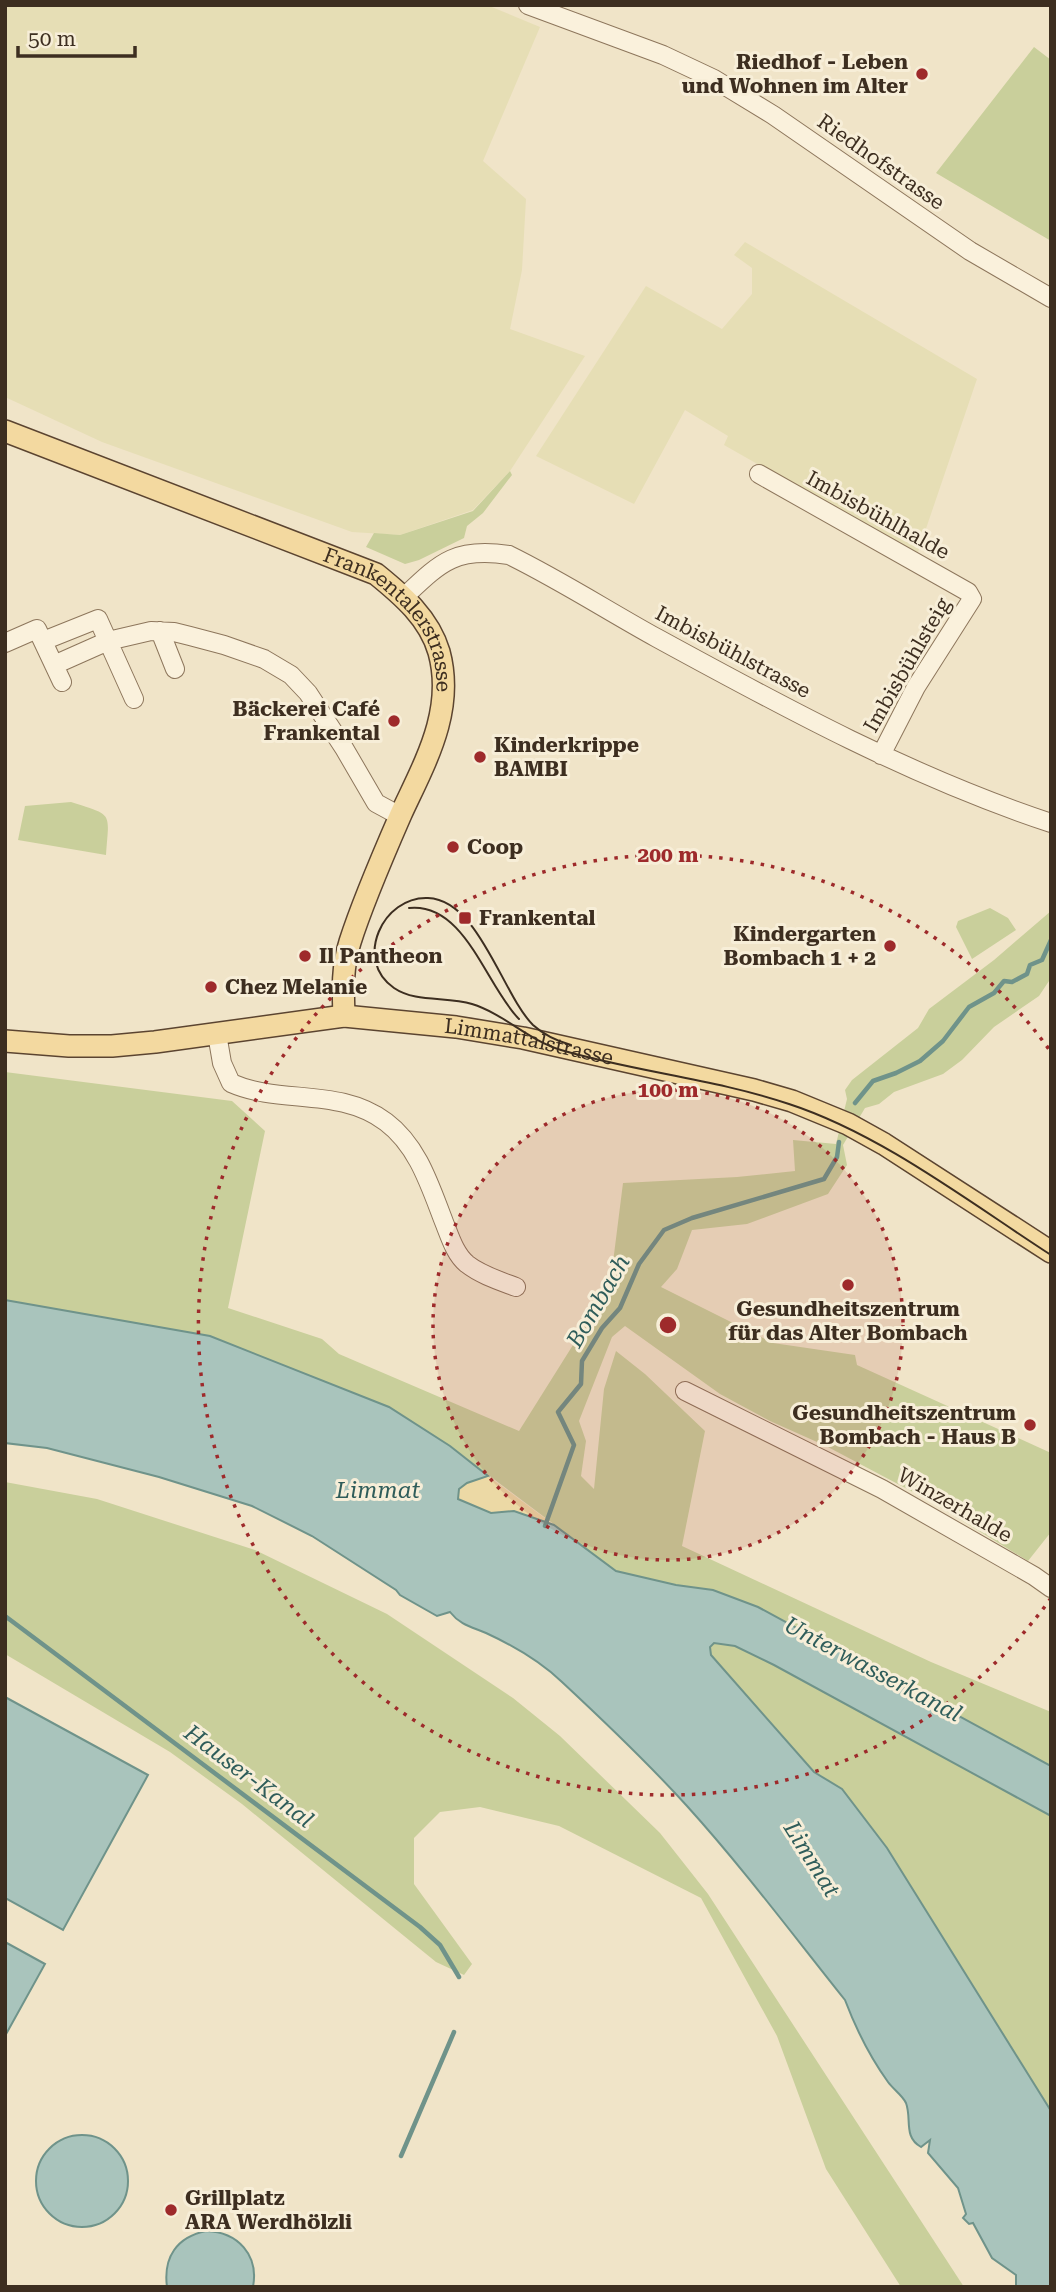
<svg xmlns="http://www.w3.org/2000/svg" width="1056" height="2292" font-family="'Roboto Serif',serif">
<rect width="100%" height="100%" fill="#f0e4c8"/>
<path fill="#e6deb5" d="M5,5H487L540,27L483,161L526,199L522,270L510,329L585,356L510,471L473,510L400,535L352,532L102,442L5,397Z
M745,242L977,379L917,555L724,445L728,436L685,410L634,504L536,456L646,286L722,329L752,294V268L734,255Z"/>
<path fill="#c9cf9b" d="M1034,47L1051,60V241L936,173Z
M510,471L512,475L483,513L467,526L464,538L419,560L405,564L366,547L374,533L400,535L473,511Z
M71,802C114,816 109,811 106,855L18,840L25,806Z
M990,908L1008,918L1016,930L972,959L956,927L958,921Z
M1051,911V978L1039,996L994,1027L962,1060L943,1074L894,1092L879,1104L865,1108L843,1145L847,1165L828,1194L747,1224L692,1230L677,1269L661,1287L773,1343L855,1355L857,1365L1051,1453V1532L1028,1561L930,1501L826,1446L770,1421L720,1394L625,1326L612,1337L579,1421L586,1441L581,1476L594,1489L604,1389L616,1351L645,1374L705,1431L682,1546L931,1662L1051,1712V1766L806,1633L713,1590L676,1585L616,1571L450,1446L210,1336L5,1300V1072L232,1101L265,1131L228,1308L322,1339L339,1354L519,1431L610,1286L623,1183L737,1177L795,1171L793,1140L836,1144L847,1099L845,1090L852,1080L918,1028L929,1009L994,960Z
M5,1482L97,1499L255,1550L387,1614L513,1698L560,1736L660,1833L708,1894L964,2287H901L826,2169L777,2036L701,1898L559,1826L480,1807L440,1812L414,1838V1884L472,1964L464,1975L436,1962L242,1804L170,1752L5,1654Z
M714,1643L735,1646L774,1665L1051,1816V2111L887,1848L842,1789L814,1772L710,1655V1647Z"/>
<path fill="#ecd9a5" d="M488,1476L554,1525L514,1511L491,1513L458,1499L459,1489L467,1483Z"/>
<path fill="#a9c4bc" stroke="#6f938a" stroke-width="2" d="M5,1300L210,1336L389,1407L450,1446L488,1476L467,1483L459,1489L458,1499L491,1513L514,1511L554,1525L616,1571L676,1585L713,1590L758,1607L1051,1766V1816L774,1665L735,1646L714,1643L710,1647L711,1655L814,1772L842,1789L887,1848L1051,2111V2287H1016V2275L992,2258L973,2223L969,2224L963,2218L966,2214L958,2188L928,2153L930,2140L921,2147C903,2137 912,2119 906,2103C903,2096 893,2089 888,2082C870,2057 856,2029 845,2000C793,1935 743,1868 687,1806C648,1763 605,1722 562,1682C541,1662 512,1645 486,1633C472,1627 460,1625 450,1612L437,1616L400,1595L396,1590L312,1536L252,1506L159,1477L47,1448L5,1443Z
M5,1697L148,1775L63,1930L5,1898Z
M5,1942L45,1964L5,2036Z
M36 2181a46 46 0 1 1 92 0a46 46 0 1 1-92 0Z
M206,2231C238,2232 259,2255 253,2287H167C163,2257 177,2237 206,2231Z"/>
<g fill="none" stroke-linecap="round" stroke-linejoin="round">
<path stroke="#6f938a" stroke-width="4.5" d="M855,1103L873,1081L896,1073L920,1061L943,1041L969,1007L994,993L1004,981L1012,982L1027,974L1030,965L1042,960L1051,940
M545,1526L574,1445L558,1412L581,1384L582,1361L602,1328L620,1308L639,1264L664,1230L692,1218L824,1179L837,1157L839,1142
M5,1616L420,1927L440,1945L459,1977
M401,2156L454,2032"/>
<defs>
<path id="minor" d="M528,5L663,55L714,79L773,115L970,251L1051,298
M759,474L968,592L972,599L916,687L881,755
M404,597C441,562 455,547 509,555C560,580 608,611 657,638C785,708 912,777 1051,823
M160,631L175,669
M43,641L98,619L134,699
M5,643L37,629L62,682
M54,665L108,641L151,631L174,632L190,636L224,645L264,659L291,675L308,693L344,748L376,803L400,816
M217,1034L222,1063L231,1083C281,1105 339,1087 386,1122C418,1146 430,1186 444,1222C450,1237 455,1254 467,1264C481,1275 500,1281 516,1287
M685,1391L882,1489L1034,1576L1051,1588"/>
<g id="major">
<path id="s1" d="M5,431L376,574C402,595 429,618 439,652C455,711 425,762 401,814C384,853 363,901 350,942C342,967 343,990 344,1016"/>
<path id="s2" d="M5,1041L69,1046H112L155,1042L344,1016L456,1027L523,1038L754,1090L792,1101L848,1124L884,1144L1051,1252"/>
</g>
</defs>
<use href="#minor" stroke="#8d765c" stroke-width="20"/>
<use href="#major" stroke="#5b4430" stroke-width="24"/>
<use href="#minor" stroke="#faf1dc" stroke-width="18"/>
<use href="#major" stroke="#f3d9a0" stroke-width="21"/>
<path stroke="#3d2e20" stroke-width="2" d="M409,908C465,902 486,986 519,1019
M571,1045C557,1041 544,1035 533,1025C502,994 479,900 428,898C383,896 353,960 394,988C416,1003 447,996 472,1004C504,1014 528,1040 561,1050C636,1072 715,1079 789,1104C881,1134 969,1202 1051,1255"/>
</g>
<circle cx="668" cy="1325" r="235" fill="#9e2a2b" fill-opacity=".12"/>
<g fill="none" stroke="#9e2a2b" stroke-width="3.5" stroke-dasharray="3.5 7">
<circle cx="668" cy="1325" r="235"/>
<path d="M1051 1598A470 470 0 1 1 1051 1052"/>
</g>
<g fill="#9e2a2b" stroke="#f7eed8" stroke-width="2.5">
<circle cx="922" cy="74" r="7"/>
<circle cx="394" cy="721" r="7"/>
<circle cx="480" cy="757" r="7"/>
<circle cx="453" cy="847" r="7"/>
<rect x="458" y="911" width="14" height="14" rx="3.5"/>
<circle cx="890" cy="946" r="7"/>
<circle cx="305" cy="956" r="7"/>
<circle cx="211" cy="987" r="7"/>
<circle cx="848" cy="1285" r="7"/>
<circle cx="1030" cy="1425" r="7"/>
<circle cx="171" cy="2210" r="7"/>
</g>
<g text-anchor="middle" stroke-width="6" stroke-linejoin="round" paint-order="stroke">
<g font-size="21" font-weight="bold" fill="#3d2e20" stroke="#f7eed8" text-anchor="start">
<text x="908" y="69" text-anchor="end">Riedhof - Leben<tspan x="908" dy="24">und Wohnen im Alter</tspan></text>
<text x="380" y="716" text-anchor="end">Bäckerei Café<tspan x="380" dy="24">Frankental</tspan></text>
<text x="494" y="752">Kinderkrippe<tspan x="494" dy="24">BAMBI</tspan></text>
<text x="467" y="854">Coop</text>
<text x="479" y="925">Frankental</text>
<text x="876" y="941" text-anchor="end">Kindergarten<tspan x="876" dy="24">Bombach 1 + 2</tspan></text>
<text x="319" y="963">Il Pantheon</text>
<text x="225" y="994">Chez Melanie</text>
<text x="848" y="1316" text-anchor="middle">Gesundheitszentrum<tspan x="848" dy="24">für das Alter Bombach</tspan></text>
<text x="1016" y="1420" text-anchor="end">Gesundheitszentrum<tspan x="1016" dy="24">Bombach - Haus B</tspan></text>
<text x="185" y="2205">Grillplatz<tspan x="185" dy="24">ARA Werdhölzli</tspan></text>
</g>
<g font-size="21" fill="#3d2e20" stroke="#f7eed8">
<text transform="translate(881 162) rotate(35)" y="7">Riedhofstrasse</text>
<text transform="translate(878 515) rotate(29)" y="7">Imbisbühlhalde</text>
<text dy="7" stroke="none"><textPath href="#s1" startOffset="441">Frankentalerstrasse</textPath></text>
<text transform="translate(733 652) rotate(28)" y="7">Imbisbühlstrasse</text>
<text transform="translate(907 665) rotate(-60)" y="7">Imbisbühlsteig</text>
<text dy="7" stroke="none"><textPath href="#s2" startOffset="528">Limmattalstrasse</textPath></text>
<text transform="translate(955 1505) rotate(30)" y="7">Winzerhalde</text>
</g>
<g font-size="23" font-style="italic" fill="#2f5d5a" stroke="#f7eed8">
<text transform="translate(598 1301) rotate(-60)" y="8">Bombach</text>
<text x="378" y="1498">Limmat</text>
<text transform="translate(873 1669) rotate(28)" y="8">Unterwasserkanal</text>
<text transform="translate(249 1776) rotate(37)" y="8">Hauser-Kanal</text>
<text transform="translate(812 1859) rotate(58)" y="8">Limmat</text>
</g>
</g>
<circle cx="668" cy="1325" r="10" fill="#9e2a2b" stroke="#f7eed8" stroke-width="3.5"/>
<g font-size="21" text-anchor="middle" font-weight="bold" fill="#9e2a2b" stroke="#f7eed8" stroke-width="6" stroke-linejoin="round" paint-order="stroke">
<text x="668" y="862">200 m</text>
<text x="668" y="1097">100 m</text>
</g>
<rect width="1056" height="2292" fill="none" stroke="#3d2e20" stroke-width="14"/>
<path d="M18 46v10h117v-10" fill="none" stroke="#3d2e20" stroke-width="3.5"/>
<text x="28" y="46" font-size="21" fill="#3d2e20" stroke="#f7eed8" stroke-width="5" paint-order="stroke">50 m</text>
</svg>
